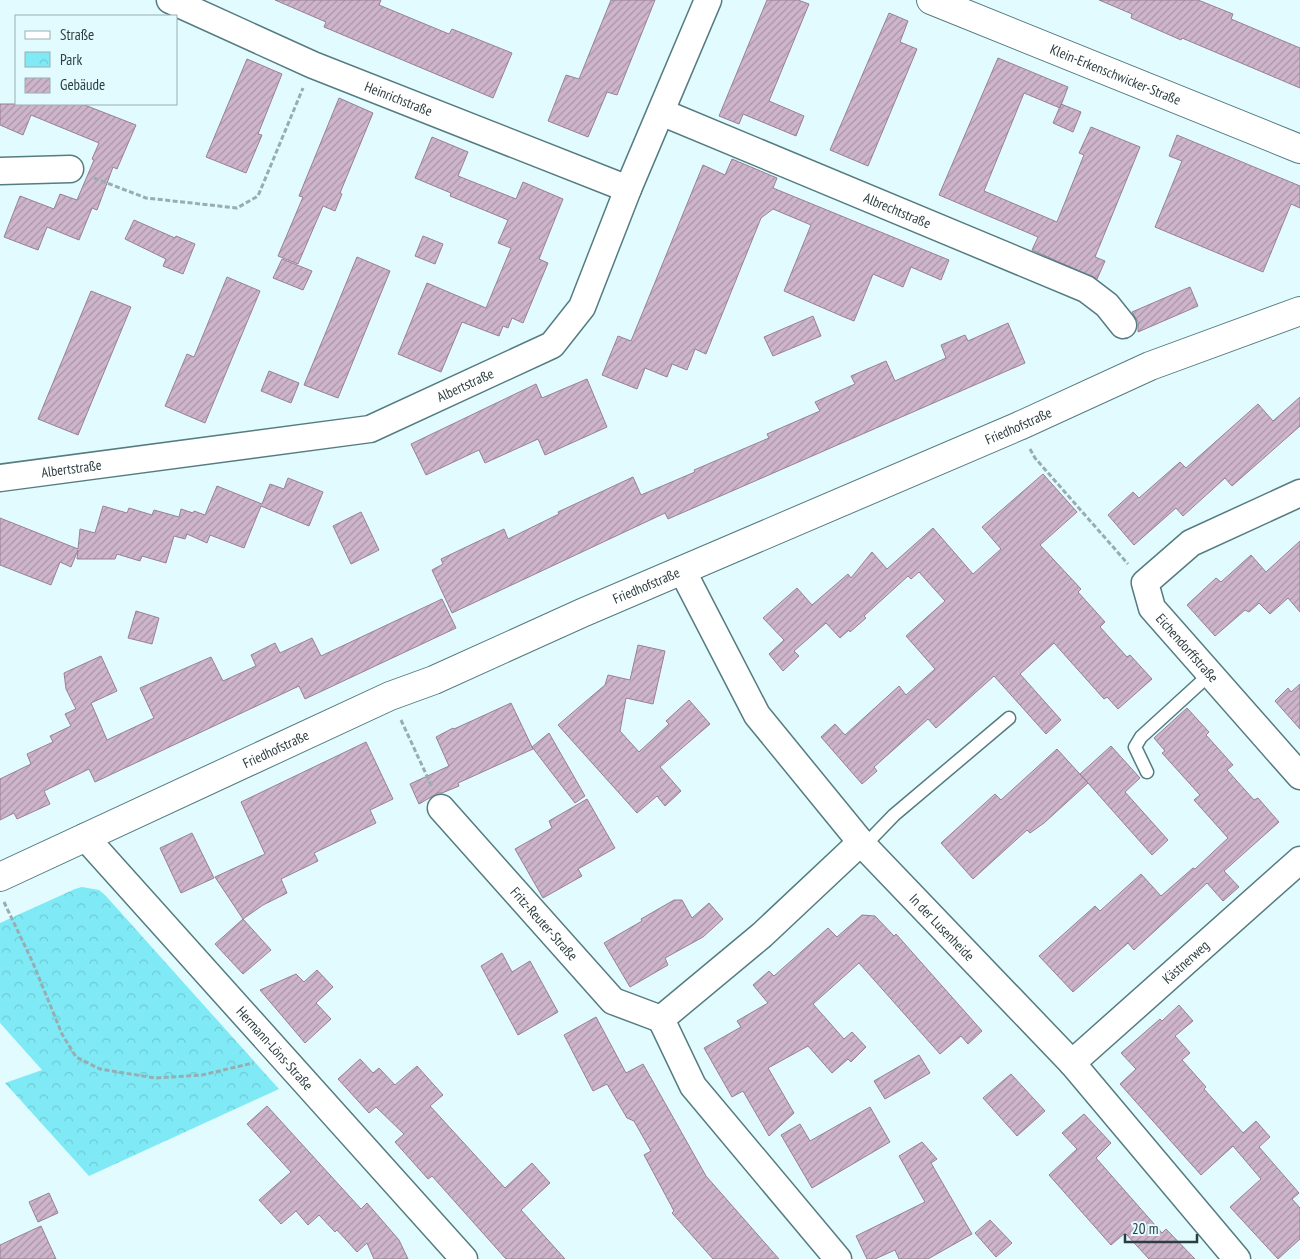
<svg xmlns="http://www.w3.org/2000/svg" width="1300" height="1259" font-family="'PT Sans Narrow',sans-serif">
<defs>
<pattern id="park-crowns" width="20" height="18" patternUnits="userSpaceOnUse" patternTransform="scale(1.25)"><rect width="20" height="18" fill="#7feaf6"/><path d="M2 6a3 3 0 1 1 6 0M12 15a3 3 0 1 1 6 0" fill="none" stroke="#6ecad4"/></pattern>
<pattern id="building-hatch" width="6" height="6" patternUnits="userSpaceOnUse" patternTransform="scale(1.25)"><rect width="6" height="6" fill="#cfb5cc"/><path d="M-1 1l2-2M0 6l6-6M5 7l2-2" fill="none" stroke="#a895a7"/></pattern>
</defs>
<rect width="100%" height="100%" fill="#e2fbfe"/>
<path fill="url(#park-crowns)" d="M82,887L99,890L105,895L279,1089L89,1176L5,1083L42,1070L0,1023V923L75,889Z"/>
<path fill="url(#building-hatch)" stroke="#998096" d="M275,0H381L379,5L449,34L452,29L512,53L493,98L324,27L326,22Z
M611,0H655L617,95L607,92L588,137L548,121L566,75L579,79Z
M767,0H798L809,4L769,101L804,116L796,136L743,114L739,124L719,116Z
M1099,0H1198L1233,14L1231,19L1300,48V88L1182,38L1181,40L1131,18L1132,14Z
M889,13L908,21L900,42L917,49L868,166L830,150Z
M998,58L1068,87L1060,108L1024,93L984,191L1057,222L1084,155L1079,153L1091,127L1140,147L1095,257L1105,261L1097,279L1032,250L1038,237L939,195Z
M247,59L282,74L258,134L262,135L246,173L206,157Z
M339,98L373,113L340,193L342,194L335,211L323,206L298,264L278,256L303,197L299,196Z
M0,104H82L136,125L117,169L113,167L97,210L92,208L79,240L47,227L38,250L4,237L20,196L54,209L60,194L77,200L94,160L92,159L99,143L31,115L23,135L0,125Z
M1061,104L1081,112L1073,132L1053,123Z
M1177,135L1300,186V208L1291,204L1263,272L1155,227L1182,161L1169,156Z
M432,137L468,152L458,176L516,199L523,182L563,199L539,259L548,263L523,323L512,318L508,328L503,326L499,336L462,322L441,372L398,354L427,283L486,308L511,248L498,243L508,220L450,196L451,193L415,178Z
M732,159L777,178L773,188L949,260L941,280L911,267L903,287L873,274L854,321L844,317L784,291L811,225L773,209L761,218L706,354L695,349L687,370L672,364L667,377L645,368L637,389L602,375L618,336L631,341L703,165L725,175Z
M134,220L175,238L176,236L195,244L183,274L163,266L166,259L125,239Z
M423,236L443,244L435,264L415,256Z
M357,257L390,271L338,398L304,385Z
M282,259L312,271L303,290L273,278Z
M227,277L260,291L205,423L165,406L187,354L194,357Z
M1190,287L1198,306L1138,332V322L1132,312Z
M91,291L131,307L78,435L38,419Z
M813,316L821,336L773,356L764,337Z
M1008,323L1025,363L668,519L665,513L452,613L432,570L443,564L441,559L504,529L508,539L559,514L558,512L633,477L641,495L695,472L694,470L769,438L767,434L820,411L815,402L855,384L851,376L886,361L895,381L946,358L941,345L965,335L968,341Z
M269,371L299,383L291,403L261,391Z
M587,379L607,427L545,455L538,439L485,463L479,450L426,475L411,444L536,384L542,398Z
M1300,397V426L1232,486L1225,478L1183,516L1176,508L1134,545L1108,515L1133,492L1139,498L1180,462L1186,468L1258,404L1273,421Z
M1043,474L1077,512L1040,545L1081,589L1078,592L1105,622L1100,627L1127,657L1130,655L1152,679L1118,709L1107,697L1104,699L1054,643L1020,674L1061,720L1046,734L994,676L936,728L928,719L874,767L877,771L862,784L821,737L835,724L845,735L899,686L906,695L935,669L906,636L945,601L919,572L911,579L908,576L864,616L866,618L850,632L849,630L840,638L826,623L794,651L799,656L783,671L769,654L784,640L763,618L797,588L812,605L848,574L851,578L872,552L887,569L933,528L973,574L1001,549L982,527Z
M288,478L323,492L309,526L261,506L244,548L210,535L207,543L187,534L185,539L174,536L166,563L142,556L140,561L117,554L115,559H77L78,550L71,567L60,562L51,585L0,565V518L78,549L80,529L95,533L103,506L127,513L129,508L152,515L154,510L179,517L181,509L193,513L194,511L205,515L217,486L262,504L270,484L284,489Z
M361,512L379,550L351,564L333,526Z
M1300,541V612L1288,598L1270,614L1259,603L1249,612L1245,610L1215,636L1187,605L1216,578L1221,582L1251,555L1266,572Z
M442,599L456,628L305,699L299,686L95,782L89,769L44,791L50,804L17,819L14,813L0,820V779L31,764L27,754L53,742L50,736L71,726L65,714L76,709L66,689L64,673L101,656L117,691L91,703L107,740L154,718L140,688L211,657L223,681L256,666L251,655L275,643L280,653L312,638L321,656Z
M136,611L159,618L152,644L128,638Z
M638,645L665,651L653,704L626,698L620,731L639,752L669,724L666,721L689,700L710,724L660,767L681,791L665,806L657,796L637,813L558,725L605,685L608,675L630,680Z
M1300,684V729L1275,701L1288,688L1291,692Z
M511,703L533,749L458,783L459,786L442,793H438L419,804L410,784L449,766L436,737L453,728L454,729Z
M1187,708L1209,732L1206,735L1233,765L1227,770L1254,800L1258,798L1279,822L1224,871L1239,887L1223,901L1207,883L1134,950L1128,943L1073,992L1039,956L1095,906L1100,911L1141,874L1161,896L1193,868L1195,869L1228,838L1194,800L1200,795L1162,753L1165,751L1154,738Z
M549,733L585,796L575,803L532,747Z
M366,742L393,799L370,810L376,823L314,853L318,861L281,879L287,893L263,905L243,919L215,877L265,854L241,802Z
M1111,746L1140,778L1125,792L1168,840L1152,855L1080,774Z
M1057,749L1088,783L1044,823L1030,833L1027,830L973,879L941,843L995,794L1001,800Z
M587,799L615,848L578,869L582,876L543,898L515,849L552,828L549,821Z
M192,833L214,878L181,893L160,848Z
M674,900H682L692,918L709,903L723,919L703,937L665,958L668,965L630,987L604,943L642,921L641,919Z
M862,915L875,916L894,936L896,934L982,1031L968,1044L961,1036L940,1054L859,963L813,1004L844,1039L852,1032L866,1047L851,1062L848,1059L832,1073L808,1046L768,1068L794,1113L769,1136L743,1091L732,1097L704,1048L741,1027L737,1021L768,1003L753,985L769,971L774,976L828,928L837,937Z
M243,919L271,950L243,974L215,944Z
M502,953L512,972L530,961L558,1012L518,1035L481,966Z
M317,970L333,987L316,1003L331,1019L305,1043L260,990L296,974L304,982Z
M1179,1005L1193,1021L1175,1036L1190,1053L1182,1060L1206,1087L1204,1089L1243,1133L1256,1121L1270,1137L1259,1147L1299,1193L1292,1199L1300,1208V1239L1278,1259L1230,1207L1261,1179L1233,1146L1201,1175L1120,1084L1136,1069L1121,1053L1160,1019L1162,1021Z
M596,1017L626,1073L643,1064L706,1176L779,1259H713L672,1213L674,1211L644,1155L651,1151L634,1121L627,1118L607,1084L593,1091L564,1035Z
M919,1055L930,1073L885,1099L874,1081Z
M360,1059L373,1073L379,1068L395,1085L417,1066L443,1095L430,1106L505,1188L532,1163L550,1183L521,1210L565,1259H506L432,1176L428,1179L395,1142L404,1134L376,1107L369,1113L338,1079Z
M1011,1074L1045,1111L1017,1136L983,1098Z
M267,1106L361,1209L367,1203L399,1240L408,1259H374L367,1243L357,1252L337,1230L335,1232L319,1215L308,1225L296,1211L281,1224L259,1200L291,1172L247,1124Z
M870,1107L890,1142L812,1188L781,1135L800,1124L810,1141Z
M1084,1114L1111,1143L1096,1158L1162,1233L1166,1229L1195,1259H1149L1125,1233L1111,1245L1049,1175L1077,1149L1062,1133Z
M922,1142L937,1159L931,1163L972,1234L928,1259H899L895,1250L875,1259H867L856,1236L925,1202L899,1156Z
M49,1193L58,1213L38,1222L29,1202Z
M990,1220L1012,1243L996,1257L975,1233Z
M41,1226L56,1259H0V1245Z"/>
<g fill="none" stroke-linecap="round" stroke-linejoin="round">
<defs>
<path id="service" d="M1147,772L1135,747L1141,737L1210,674
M864,846L894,815L1009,718"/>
<g id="minor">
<path id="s1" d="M170,0L313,65L628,189"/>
<path id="s2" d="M661,112L1086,289L1107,305L1123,325"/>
<path d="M0,171L70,169"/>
<path id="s3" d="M0,478L370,429L552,345L582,307L628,189L708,0"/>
<path id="s4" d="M1300,493L1191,543L1145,583L1152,608L1300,776"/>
<path id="s5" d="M682,570L757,715L864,846L1072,1063L1237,1259"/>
<path id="s6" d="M441,808L613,1001L661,1019L762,935L861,842"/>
<path id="s7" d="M85,837L464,1259"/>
<path d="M661,1019L693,1086L838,1259"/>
<path id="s8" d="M1072,1063L1300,860"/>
</g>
<g id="tertiary">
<path id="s9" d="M931,0L1300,149"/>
</g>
<g id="secondary">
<path id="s10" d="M0,877L390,696L434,680L582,613L1019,426L1150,366L1300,311"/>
</g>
</defs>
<use href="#service" stroke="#557c80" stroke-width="15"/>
<use href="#minor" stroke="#557c80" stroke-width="29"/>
<use href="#tertiary" stroke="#557c80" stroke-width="30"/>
<use href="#secondary" stroke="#557c80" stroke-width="30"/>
<path stroke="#98adb0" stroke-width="3" stroke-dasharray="5 2.5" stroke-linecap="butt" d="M94,178L146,198L237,208L258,196L303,88
M1030,449L1035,458L1128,564
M401,720L432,787
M4,902L33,963L62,1034L76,1057L100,1069L155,1078L202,1075L253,1063"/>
<use href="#service" stroke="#fff" stroke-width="12"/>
<use href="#minor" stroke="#fff" stroke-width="26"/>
<use href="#tertiary" stroke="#fff" stroke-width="28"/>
<use href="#secondary" stroke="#fff" stroke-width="28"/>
</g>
<g text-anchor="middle" stroke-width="4.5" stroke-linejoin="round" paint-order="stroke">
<g font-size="14" fill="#2d3e40" stroke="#e2fbfe">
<text dy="5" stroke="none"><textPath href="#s9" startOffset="199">Klein-Erkenschwicker-Straße</textPath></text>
<text dy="5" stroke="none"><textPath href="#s1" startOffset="249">Heinrichstraße</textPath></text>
<text dy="5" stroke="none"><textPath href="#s2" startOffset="256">Albrechtstraße</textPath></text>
<text dy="5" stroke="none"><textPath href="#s3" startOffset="478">Albertstraße</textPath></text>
<text dy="5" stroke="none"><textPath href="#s10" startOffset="1114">Friedhofstraße</textPath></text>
<text dy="5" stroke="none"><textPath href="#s3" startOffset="72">Albertstraße</textPath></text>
<text dy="5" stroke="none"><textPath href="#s10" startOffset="709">Friedhofstraße</textPath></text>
<text dy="5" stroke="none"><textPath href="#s4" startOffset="260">Eichendorffstraße</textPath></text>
<text dy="5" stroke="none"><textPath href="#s10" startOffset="304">Friedhofstraße</textPath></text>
<text dy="5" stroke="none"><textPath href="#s6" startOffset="155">Fritz-Reuter-Straße</textPath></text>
<text dy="5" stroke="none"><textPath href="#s5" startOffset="445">In der Lusenheide</textPath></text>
<text dy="5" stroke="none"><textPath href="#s8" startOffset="152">Kästnerweg</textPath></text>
<text dy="5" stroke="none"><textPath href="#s7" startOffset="284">Hermann-Löns-Straße</textPath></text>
</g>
</g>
<rect x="15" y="15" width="162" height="90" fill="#e2fbfe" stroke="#9aafb2"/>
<rect x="25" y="31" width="25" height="8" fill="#ffffff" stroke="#9aafb2"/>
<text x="60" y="40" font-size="15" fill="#2d3e40">Straße</text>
<rect x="25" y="52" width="25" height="15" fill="url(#park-crowns)" stroke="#9aafb2"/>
<text x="60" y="65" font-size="15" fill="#2d3e40">Park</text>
<rect x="25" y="78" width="25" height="15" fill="url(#building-hatch)" stroke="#9aafb2"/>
<text x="60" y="90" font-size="15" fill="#2d3e40">Gebäude</text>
<path d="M1125 1234v8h72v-8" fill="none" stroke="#2d3e40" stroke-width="2.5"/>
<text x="1132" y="1234" font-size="15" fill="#2d3e40" stroke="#e2fbfe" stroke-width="4" paint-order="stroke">20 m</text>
</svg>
